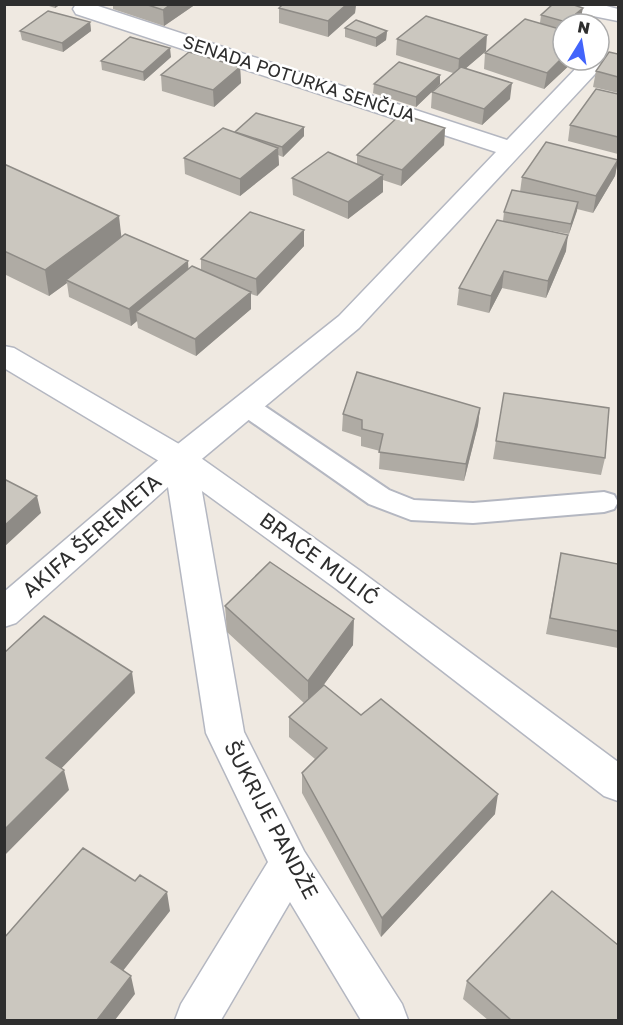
<svg xmlns="http://www.w3.org/2000/svg" width="623" height="1025" font-family="'Golos Text',sans-serif">
<rect width="100%" height="100%" fill="#efe9e1"/>
<g fill="none" stroke-linecap="round" stroke-linejoin="round">
<defs>
<path id="service" d="M245,396L254,399L389,490L414,500L473,503L604,492L614,495L618,502L614,509L604,512L473,523L411,520L369,504L236,411L232,405L236,399Z"/>
<path id="minor" d="M76,4H92L507,140L584,60H599V54L605,55L608,60L359,328L197,463L244,732L304,851L402,1004L408,1020H361L290,902L221,1020H175L181,1004L268,862L206,733L168,487L16,623L4,627V592L169,451L339,316L496,152L76,14L73,9Z
M556,4H599L618,9V21L558,9Z"/>
<path id="tertiary" d="M4,346L14,348L191,451L359,570L618,762V801L604,796L335,588L169,467L4,368Z"/>
</defs>
<use href="#service" stroke="#b4b7c1" stroke-width="4"/>
<use href="#minor" stroke="#b4b7c1" stroke-width="3"/>
<use href="#tertiary" stroke="#b4b7c1" stroke-width="3"/>
<use href="#service" fill="#fff" fill-rule="evenodd"/>
<use href="#minor" fill="#fff" fill-rule="evenodd"/>
<use href="#tertiary" fill="#fff" fill-rule="evenodd"/>
</g>
<path fill="#afaba4" d="M43,4H61L55,8Z
M113,4H196L164,26L113,9Z
M283,4H356L355,13L328,37L279,23V8Z
M541,15L581,17L573,24H563V60H575L544,89L484,69L485,53L540,23Z
M90,22L91,31L63,52L22,40L20,31Z
M345,28L387,31L386,40L376,47L345,37Z
M397,39L486,51L466,68L510,99L482,125L431,108L432,92L453,73L396,55Z
M618,54V93L593,87L596,71Z
M171,57L144,81L102,70L101,61Z
M240,67L241,83L214,107L162,91L161,75Z
M440,75V84L416,107L373,93L374,84Z
M618,94V154L568,141L570,125Z
M445,128L444,145L401,186L383,180V192L348,219L293,195L292,178L357,164V155Z
M235,132L304,136L283,157L278,155L279,165L240,196L185,174L184,158Z
M618,160L615,176L593,213L577,209L569,234L525,226L566,251L546,298L502,288L489,313L457,305L459,288L503,221L504,212L520,192L522,177Z
M4,164L121,237L188,261V269L201,270V259L304,246L257,296L251,294V309L196,356L138,328L137,321L131,326L69,297L67,283L49,296L4,274Z
M480,408L478,425L464,481L379,469L380,451L361,446V437L342,431L343,414Z
M496,441L605,458L601,475L493,459Z
M561,553L618,564V648L546,634Z
M225,606L353,645L322,687L495,814L381,937L302,793V773L315,759L289,737V717L304,703L227,632Z
M467,981L618,1020H488L463,999Z"/>
<path fill="#8e8b86" d="M55,4H61L55,8Z
M171,4H196L164,26L163,10Z
M347,4H356L355,13L328,37V21Z
M583,8L581,17L573,24H566V22Z
M90,22L91,31L63,52L62,43Z
M387,31L386,40L376,47V38Z
M487,35L486,51L458,75L459,59Z
M170,48L171,57L144,81L143,72Z
M563,57V60H575L544,89L547,73Z
M240,67L241,83L214,107L213,90Z
M440,75V84L416,107V97Z
M512,83L510,99L482,125L484,109Z
M304,127V136L283,157L282,147Z
M445,128L444,145L401,186L402,170Z
M278,148L279,165L240,196V179Z
M618,160L615,176L593,213L596,196Z
M383,175V192L348,219V202Z
M578,202L577,211L569,234L571,224Z
M119,216L122,242L66,280L67,283L49,296L45,270Z
M304,230V246L257,296L256,279Z
M568,235L566,251L546,298L548,281Z
M188,261L189,278L136,312L137,321L131,326L129,309Z
M504,271L502,288L489,313L491,296Z
M251,292V309L196,356L195,339Z
M480,408L478,425L464,481L466,464Z
M37,496L41,513L4,547V526Z
M354,619L353,645L308,706V681Z
M132,672L135,693L52,778L46,758Z
M64,770L69,790L4,856V830Z
M498,794L495,814L381,937L382,918Z
M167,892L170,911L115,981L111,962Z
M131,976L135,994L115,1020H97Z"/>
<path fill="#cbc7bf" stroke="#8e8b86" stroke-width="1.5" d="M145,4H171L163,10Z
M283,4H347L328,21L279,8Z
M553,4H571L583,8L566,22L541,15Z
M48,11L90,22L62,43L20,31Z
M426,16L487,35L459,59L397,39Z
M525,19L563,30V57L547,73L485,53Z
M356,20L387,31L376,38L345,28Z
M130,37L170,48L143,72L101,61Z
M189,52L240,67L213,90L161,75Z
M609,52L618,54V77L596,71Z
M399,62L440,75L416,97L374,84Z
M461,67L512,83L484,109L432,92Z
M596,89L618,94V137L570,125Z
M256,113L304,127L282,147L235,132Z
M401,114L445,128L402,170L357,155Z
M223,128L278,148L240,179L184,158Z
M546,142L618,160L596,196L522,177Z
M328,152L383,175L348,202L292,178Z
M4,164L119,216L45,270L4,251Z
M512,190L578,202L571,224L504,212Z
M250,212L304,230L256,279L201,259Z
M497,220L568,235L548,281L504,271L491,296L459,288Z
M125,234L188,261L129,309L66,280Z
M192,266L251,292L195,339L136,312Z
M357,372L480,408L466,464L379,452L383,434L362,429V420L343,414Z
M504,393L609,408L605,458L496,441Z
M4,479L37,496L4,526Z
M561,553L618,564V631L550,618Z
M270,562L354,619L308,681L225,606Z
M44,616L132,672L46,758L64,770L4,830V653Z
M324,685L361,715L381,699L498,794L382,918L302,773L327,748L289,717Z
M83,848L135,881L140,875L167,892L111,962L131,976L97,1020H4V938Z
M552,891L618,945V1020H511L467,981Z"/>
<g text-anchor="middle" stroke-width="5" stroke-linejoin="round" paint-order="stroke">
<g font-size="18" fill="#2e2e2e" stroke="#fff">
<text transform="translate(299 79) rotate(18)" y="6">SENADA POTURKA SENČIJA</text>
</g>
<g font-size="21" fill="#2e2e2e" stroke="#fff">
<text transform="translate(92 536) rotate(-41)" y="7">AKIFA ŠEREMETA</text>
<text transform="translate(319 559) rotate(36)" y="7">BRAĆE MULIĆ</text>
<text transform="translate(271 820) rotate(62)" y="7">ŠUKRIJE PANDŽE</text>
</g>
</g>
<rect width="623" height="1025" fill="none" stroke="#2e2e2e" stroke-width="12"/>
<g transform="translate(581 42) rotate(11)"><circle r="28" fill="#ffffff" stroke="#ababab" stroke-width="1.5"/>
<path d="M0-4.5L10 22L0 15L-10 22Z" fill="#4264fb"/>
<text y="-9" font-size="16" font-weight="bold" text-anchor="middle" fill="#2e2e2e">N</text>
</g>
</svg>
